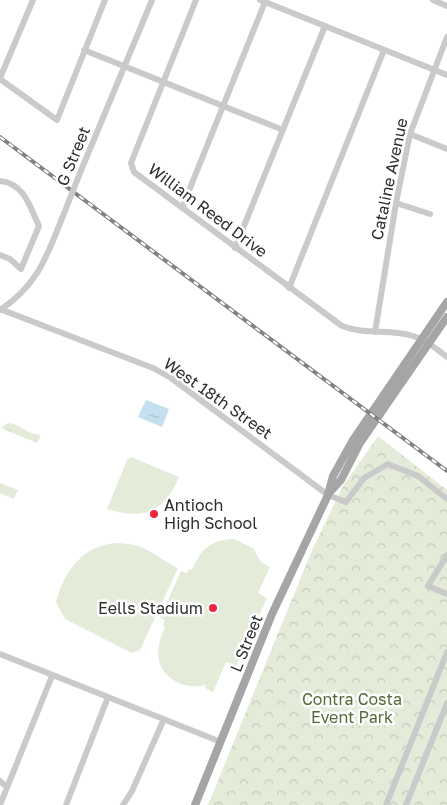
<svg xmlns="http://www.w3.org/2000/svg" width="447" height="805" font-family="'Golos Text',sans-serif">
<defs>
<pattern id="grass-tufts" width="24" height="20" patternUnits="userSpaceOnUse" patternTransform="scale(1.25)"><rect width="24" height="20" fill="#e4ecd9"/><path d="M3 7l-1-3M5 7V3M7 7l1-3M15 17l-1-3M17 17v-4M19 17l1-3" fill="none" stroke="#c4cbbb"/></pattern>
<pattern id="park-crowns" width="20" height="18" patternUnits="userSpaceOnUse" patternTransform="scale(1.25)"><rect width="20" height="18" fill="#e4ecd9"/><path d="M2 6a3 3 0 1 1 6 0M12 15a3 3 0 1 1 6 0" fill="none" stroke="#c4cbbb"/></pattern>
<pattern id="water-ripples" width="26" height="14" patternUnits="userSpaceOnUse" patternTransform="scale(1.25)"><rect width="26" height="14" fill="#c4dfed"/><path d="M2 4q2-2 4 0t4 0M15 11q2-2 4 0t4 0" fill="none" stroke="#a9c0cc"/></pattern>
</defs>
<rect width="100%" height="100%" fill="#fff"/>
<path fill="url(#grass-tufts)" d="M11,423C23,426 28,435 41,435L37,443L1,428L6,424Z
M0,483L18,490L14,499L0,493Z"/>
<path fill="url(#park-crowns)" d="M378,436L447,490V805H208L312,550L343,486Z"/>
<path fill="#e4ecd9" d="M131,457L179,477C164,513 143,520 107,509L127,460Z
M234,539L253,548L261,562L270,567L258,593L267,598L258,618L262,620L250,646L245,645L236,666L226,662L213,692L205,688L206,685C180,691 153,674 159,645C160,639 163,632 165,626L163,625L165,620L160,618L181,571L187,573L189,569L192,570C202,548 210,540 234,539Z
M117,543C149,544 153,556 178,568L140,650L132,653L65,619L56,602C64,571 83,545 117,543Z"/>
<path fill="url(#water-ripples)" d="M146,400L169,409L162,427L138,417Z"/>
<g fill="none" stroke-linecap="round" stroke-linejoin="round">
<path stroke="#cacaca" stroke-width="6" d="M196,0L131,163L134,172L342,326C365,335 391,329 413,336C426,340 437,349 447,357
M260,0L447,75
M433,0L447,6
M84,50L283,130
M0,78L33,0
M0,79L57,120L105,0
M410,134L447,149
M80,173L152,0
M0,181C24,183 30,207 39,226L21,269L10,259L0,255
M396,203L430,214
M182,208L265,2
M235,248L325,26
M289,288L384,50
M0,309L153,368L171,378L328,495L346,502L364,478L388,464L418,476L447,499
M0,310C40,284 48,252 65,211
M375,332L396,203L410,134L447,37
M447,555L428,586L447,594
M0,654L221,742
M0,781L7,787
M0,805L52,676
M66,805L108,697
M123,805L132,791L164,719
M386,805L447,652
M406,805L447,703"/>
<path stroke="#a5a5a5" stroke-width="8" d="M328,494L341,480L360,443L447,317
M195,805L272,614L328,495L333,476L353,440L447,302"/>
<defs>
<path id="rail" d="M0,137L447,471"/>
</defs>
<use href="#rail" stroke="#828282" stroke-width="4"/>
<use href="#rail" stroke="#fff" stroke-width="2" stroke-dasharray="5.5" stroke-linecap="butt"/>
<path stroke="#cacaca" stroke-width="6" d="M65,211L80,173"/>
</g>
<g fill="#ee253d" stroke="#fff" stroke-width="2">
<circle cx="154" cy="514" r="5"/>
<circle cx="213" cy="608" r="5"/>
</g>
<g text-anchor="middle" stroke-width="5" stroke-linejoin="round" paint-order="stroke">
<g font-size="16" fill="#2d2d2d" stroke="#fff">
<text transform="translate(73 156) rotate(-68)" y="6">G Street</text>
<text transform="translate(389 179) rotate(-78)" y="6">Cataline Avenue</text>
<text transform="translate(208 210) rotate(37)" y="6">William Reed Drive</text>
<text transform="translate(218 398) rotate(35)" y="6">West 18th Street</text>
<text transform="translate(246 643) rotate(-68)" y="6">L Street</text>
</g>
<g font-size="16" fill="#2d2d2d" stroke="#fff" text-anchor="start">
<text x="164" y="511">Antioch<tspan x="164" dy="18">High School</tspan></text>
<text x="203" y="614" text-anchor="end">Eells Stadium</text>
</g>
<g font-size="16" fill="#526b38" stroke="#fff">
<text x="352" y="705">Contra Costa<tspan x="352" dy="18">Event Park</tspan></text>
</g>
</g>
</svg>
